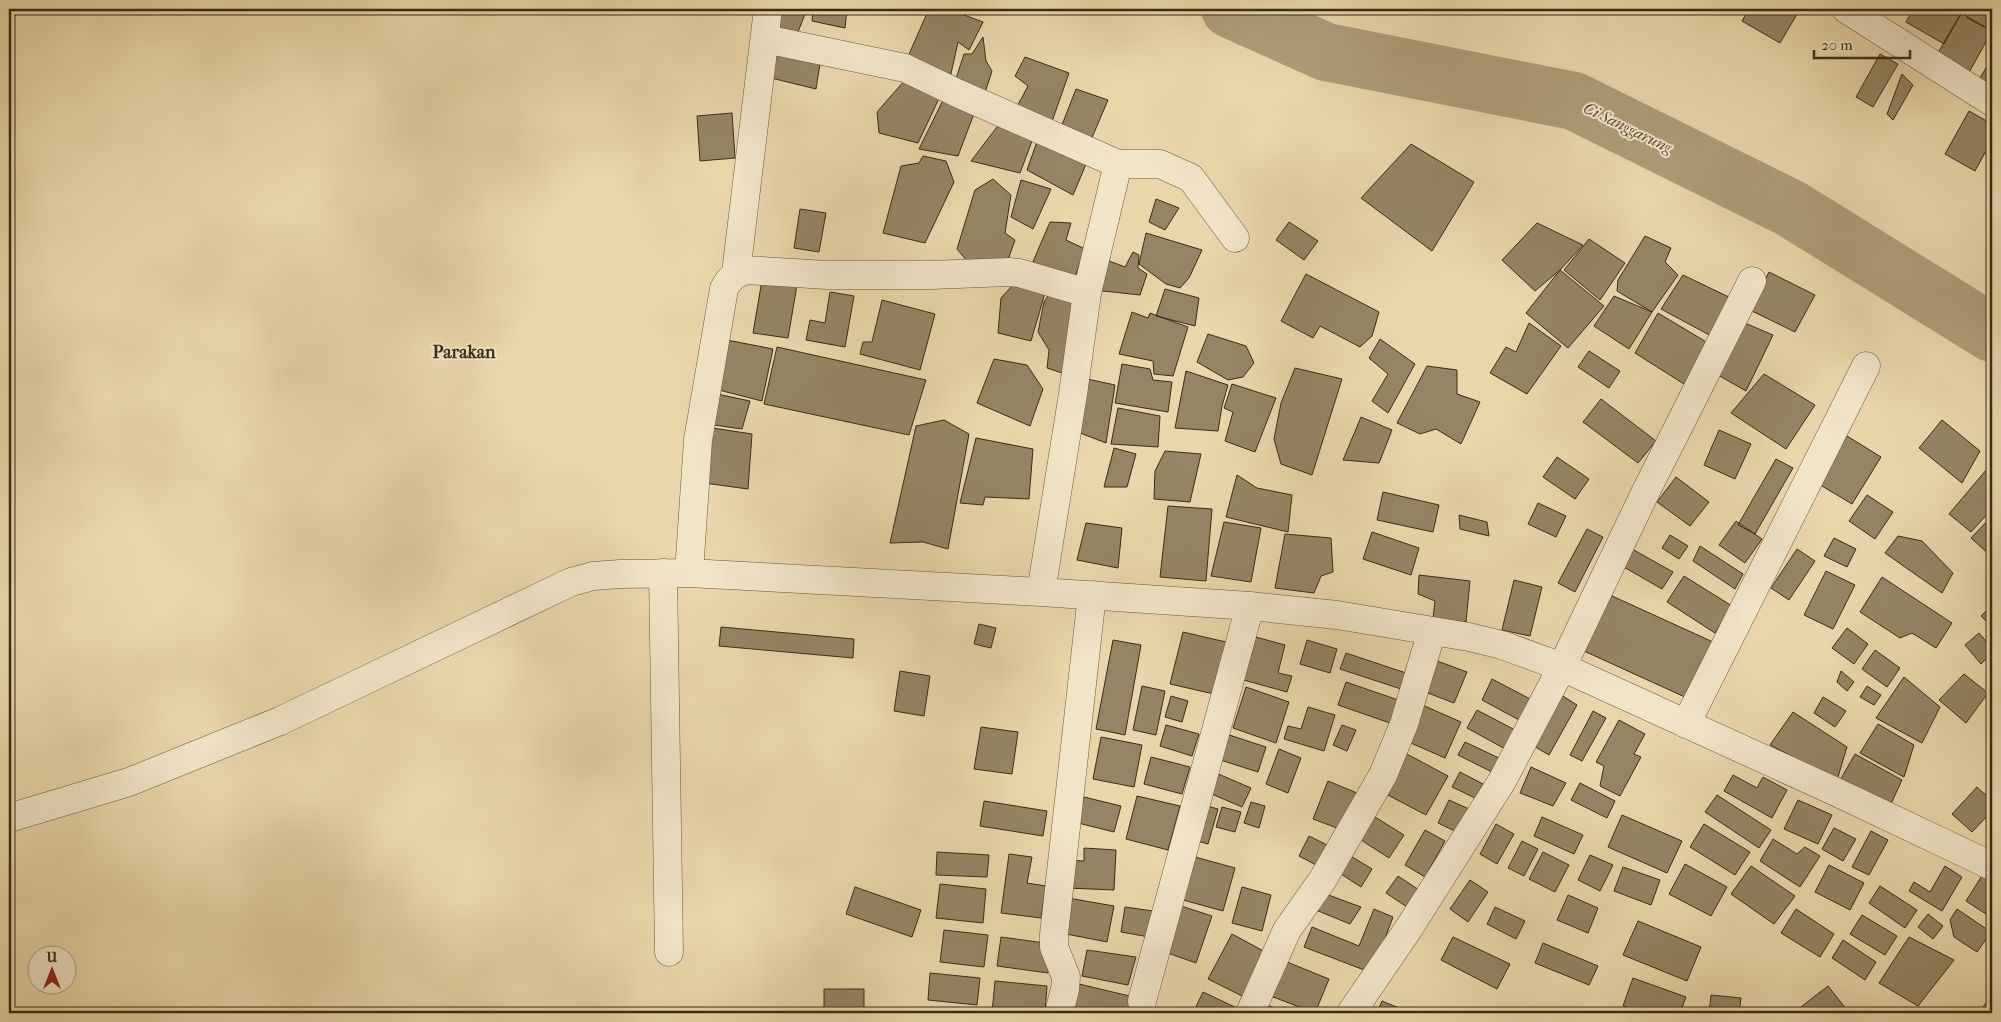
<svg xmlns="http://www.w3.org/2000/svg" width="2001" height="1022" font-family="'IM FELL French Canon',serif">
<rect width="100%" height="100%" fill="#e9d7ab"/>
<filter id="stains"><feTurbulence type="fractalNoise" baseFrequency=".004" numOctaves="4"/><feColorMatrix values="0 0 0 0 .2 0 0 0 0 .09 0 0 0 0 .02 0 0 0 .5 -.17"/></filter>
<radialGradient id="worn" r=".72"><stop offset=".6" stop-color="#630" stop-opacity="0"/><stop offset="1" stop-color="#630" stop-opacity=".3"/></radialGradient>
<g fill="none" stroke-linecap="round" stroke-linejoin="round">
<path stroke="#ae9d79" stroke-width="58" d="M1230,9L1326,52L1574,101L1790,208L1992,333"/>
</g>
<path fill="#958564" stroke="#3a2c18" d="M771,9H807L794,42L767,35Z
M813,9H847L845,28L812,21Z
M929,9H948L983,22L969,50L958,42L948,87L905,63Z
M1749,9H1800L1780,43L1742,21Z
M1914,9H1964L1944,44L1906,22Z
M1972,9H1992V44L1986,41L1992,31L1967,18Z
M1961,13L1992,31L1967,76L1935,58Z
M983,37L986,61L992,71L983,99L953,88L964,54H972Z
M771,41L822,51L816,89L763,76Z
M1880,54L1898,64L1873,107L1856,97Z
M1025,57L1069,73L1049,130L1013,114L1028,86L1015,76Z
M1992,58V96L1975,86Z
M912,72L943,90L918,143L879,133L877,112Z
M1902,74L1913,85L1893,120L1887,114Z
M1076,89L1108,100L1088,147L1060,130Z
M947,92L978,103L958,156L919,149Z
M1969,111L1992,124V140L1975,171L1945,154Z
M732,113L735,158L700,161L697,116Z
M1000,123L1035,133L1020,173L971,161Z
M1039,136L1089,157L1073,195L1027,170Z
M1411,144L1474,182L1432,251L1361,198Z
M923,156L946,161L954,182L925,243L883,233L901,166L919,163Z
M993,179L1011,195L1005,233L1015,240L1005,268L968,262L957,249L975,190Z
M1021,180L1051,189L1033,229L1011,217Z
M1156,199L1179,208L1165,230L1149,222Z
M800,209L826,213L819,252L794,248Z
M1050,222L1071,223L1066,240L1085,249L1072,285L1029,271Z
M1289,222L1318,241L1304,260L1276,240Z
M1537,223L1583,245L1560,270L1535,291L1502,260Z
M1146,233L1202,250L1189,278L1180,288L1166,284L1139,264Z
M1645,236L1671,248L1665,262L1678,275L1652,312L1617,291L1618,280Z
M1589,239L1625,263L1600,300L1564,270Z
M1133,252L1139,255L1138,268L1147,274L1140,295L1094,290L1104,259L1125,267Z
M1560,270L1604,306L1568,348L1526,313Z
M1769,272L1815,295L1795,332L1750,310Z
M1306,274L1379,312L1372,336L1360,347L1320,326L1313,338L1281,321Z
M1683,275L1733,299L1715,338L1661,309Z
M762,280L797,285L788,338L753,333Z
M1012,286L1045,293L1031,341L998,333L1001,298Z
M1165,289L1199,298L1195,326L1156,316Z
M1052,290L1082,298L1068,375L1047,368L1049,350L1038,332L1044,302Z
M830,292L854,296L845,347L806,340L810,320L825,323Z
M1614,296L1652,312L1629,349L1594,326Z
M882,300L935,314L920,370L860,354L863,342H872Z
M1132,312L1148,318L1150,313L1188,327L1173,376L1154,374L1153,361L1119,354Z
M1658,313L1708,343L1684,384L1635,353Z
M1733,318L1773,335L1746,391L1718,375Z
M1529,323L1561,346L1527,394L1490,373L1506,347L1516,352Z
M1208,334L1246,346L1254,363L1243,377L1228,380L1197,362Z
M1380,339L1415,364L1388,413L1372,401L1388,374L1369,358Z
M727,340L773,349L762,401L715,389Z
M777,347L926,380L909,435L764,404Z
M1589,351L1620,371L1609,388L1578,367Z
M994,359L1027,365L1043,389L1030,426L977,403Z
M1122,364L1150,369L1153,380L1172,382L1168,412L1115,403Z
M1427,366L1457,370V394L1480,402L1461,444L1436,429L1420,434L1397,423Z
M1295,368L1342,379L1312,475L1281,464L1274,439L1281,403Z
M1186,371L1228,385L1222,406L1218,431L1175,428Z
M1764,374L1815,405L1786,449L1731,413Z
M1078,377L1115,385L1106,443L1075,431Z
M1232,384L1276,398L1255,452L1225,441L1233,412L1224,408Z
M717,394L750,401L742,429L707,424Z
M1601,399L1656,441L1638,463L1583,422Z
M1118,408L1160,416L1158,447L1111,444Z
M1361,417L1392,430L1379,463L1343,460Z
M944,420L969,434L948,549L923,542L890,543L916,426Z
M1942,420L1980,451L1962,483L1919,448Z
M706,427L752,434L748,489L697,482Z
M1719,430L1751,444L1735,479L1704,465Z
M1847,436L1881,457L1852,504L1817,483Z
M976,438L1033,449L1029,499L985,497L983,505L960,503Z
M1114,448L1136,454L1127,487H1104Z
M1165,451L1201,454L1190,502L1154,499L1155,471Z
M1557,457L1589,479L1575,499L1543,477Z
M1776,459L1793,468L1755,534L1738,525Z
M1987,469L1992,475V509L1971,532L1949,514Z
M1237,475L1257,488L1292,495L1288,532L1226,517Z
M1676,477L1709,502L1690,526L1657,502Z
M1383,492L1439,505L1433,532L1377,520Z
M1867,495L1893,512L1875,539L1849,521Z
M1538,503L1566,516L1556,537L1528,524Z
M1168,506L1212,509L1206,581L1160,577Z
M1459,515L1487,522L1489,536L1460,529Z
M1992,516V557L1971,538Z
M1736,521L1762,539L1745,563L1719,545Z
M1224,522L1261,528L1251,582L1211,576Z
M1086,523L1122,528L1118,568L1077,560Z
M1587,529L1603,537L1575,592L1558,583Z
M1372,532L1419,548L1411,575L1363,559Z
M1285,534L1331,538L1333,572L1321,576L1314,593L1275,588Z
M1670,535L1688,546L1679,559L1662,548Z
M1898,536L1922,541L1953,573L1942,593L1885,553Z
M1834,538L1856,549L1847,567L1824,556Z
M1700,546L1743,574L1735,589L1693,561Z
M1632,549L1673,572L1662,589L1622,566Z
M1797,549L1815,561L1789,600L1771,588Z
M1826,571L1855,585L1833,629L1804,615Z
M1419,575L1470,581L1466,622L1433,618L1435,601L1418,594Z
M1684,576L1732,606L1715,633L1667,602Z
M1882,577L1952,623L1936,648L1912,633L1900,638L1860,612Z
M1514,580L1542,587L1530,636L1502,630Z
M1610,595L1713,642L1687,698L1584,651Z
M1992,605V627L1981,616Z
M979,624L996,628L991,648L974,644Z
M721,627L854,639L853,658L719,646Z
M1847,628L1868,644L1854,664L1832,648Z
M1183,632L1226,642L1214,694L1170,684Z
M1979,633L1992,648V653L1981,664L1965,645Z
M1252,636L1285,645L1278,673L1292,676L1287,692L1240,679Z
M1113,640L1141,645L1125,735L1096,729Z
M1307,640L1337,649L1330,673L1300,664Z
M1875,650L1900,668L1887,687L1862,669Z
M1346,653L1406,673L1401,689L1340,669Z
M1432,659L1467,672L1454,703L1420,690Z
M900,671L930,676L924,716L894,711Z
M1841,671L1854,682L1847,691L1837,682Z
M1964,674L1988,693L1966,723L1939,700Z
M1904,677L1940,707L1922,743L1876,718Z
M1492,679L1532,700L1521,721L1482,700Z
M1346,682L1401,701L1393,724L1338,705Z
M1142,686L1165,691L1156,735L1133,730Z
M1867,686L1881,695L1874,705L1860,697Z
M1246,687L1289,702L1276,743L1233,728Z
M1561,695L1577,705L1549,755L1532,745Z
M1171,696L1188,701L1182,722L1165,717Z
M1823,697L1846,711L1835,727L1814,713Z
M1420,704L1461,722L1445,758L1404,740Z
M1308,707L1335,715L1324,751L1284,739L1288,726L1301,729Z
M1477,710L1517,731L1507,750L1467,728Z
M1593,711L1606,718L1582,761L1570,755Z
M1793,712L1847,747L1837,780L1770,745Z
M1619,720L1645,734L1634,754L1641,757L1620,796L1600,786L1604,766L1596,762Z
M1878,724L1914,745L1904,777L1860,753Z
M1166,725L1199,734L1192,756L1160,746Z
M1342,725L1356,730L1347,751L1333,745Z
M981,727L1018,732L1012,774L974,769Z
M1223,733L1266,747L1258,772L1214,758Z
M1101,737L1142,745L1134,787L1093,779Z
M1465,742L1499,758L1492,772L1458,755Z
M1279,749L1301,758L1288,793L1266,784Z
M1405,753L1448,776L1426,815L1384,793Z
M1855,754L1902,780L1890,806L1838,784Z
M1151,757L1190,767L1182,794L1144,784Z
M1531,767L1566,783L1553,806L1520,793Z
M1460,772L1483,784L1475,798L1452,787Z
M1216,773L1251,788L1242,807L1207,792Z
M1733,775L1757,788L1763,777L1787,790L1772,818L1724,791Z
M1328,781L1357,793L1342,830L1313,819Z
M1580,783L1615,801L1607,818L1571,800Z
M1977,787L1992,801V811L1972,832L1952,814Z
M1717,795L1771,830L1759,848L1705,812Z
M1137,796L1180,806L1168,850L1126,839Z
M1084,797L1121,806L1114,832L1078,823Z
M1449,800L1469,809L1457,832L1438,823Z
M1798,800L1832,815L1818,844L1784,829Z
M984,801L1047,811L1043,836L980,826Z
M1251,802L1265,806L1259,828L1244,823Z
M1200,804L1218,809L1208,844L1190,839Z
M1222,807L1241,812L1235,832L1216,827Z
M1622,815L1682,841L1667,873L1608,847Z
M1375,817L1404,835L1389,858L1361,840Z
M1542,817L1583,835L1574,854L1534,836Z
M1496,824L1514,834L1497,864L1480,854Z
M1704,824L1750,852L1735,875L1690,847Z
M1834,828L1856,839L1843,861L1822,849Z
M1425,830L1445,841L1425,877L1405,865Z
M1871,831L1888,840L1869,875L1852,867Z
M1309,836L1329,846L1318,866L1299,856Z
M1773,839L1797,854L1805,847L1820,856L1800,887L1760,861Z
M1522,841L1538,849L1524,876L1508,868Z
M1084,848L1116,850L1114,890L1068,888L1069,860L1084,861Z
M937,852L989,855L987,877L936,875Z
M1543,852L1569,865L1555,892L1529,879Z
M1009,854L1032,857L1027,883L1046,886L1041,918L1001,913Z
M1188,855L1235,868L1223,911L1176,898Z
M1349,855L1372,869L1361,887L1338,872Z
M1590,855L1613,865L1600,891L1578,880Z
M1685,864L1727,887L1711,916L1669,894Z
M1829,865L1864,883L1850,910L1815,892Z
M1751,866L1795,896L1774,924L1731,894Z
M1945,866L1962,877L1942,911L1909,891L1914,882L1930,892Z
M1623,867L1660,880L1651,905L1614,891Z
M1983,874L1992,880V918L1966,901Z
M1398,876L1419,890L1407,907L1386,893Z
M1470,880L1488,892L1468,922L1450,909Z
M940,884L986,889L983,923L936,918Z
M1880,886L1917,910L1905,928L1869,903Z
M855,887L921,910L912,937L846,914Z
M1242,887L1271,895L1262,931L1232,923Z
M1323,893L1361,907L1350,924L1311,908Z
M1568,895L1598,908L1588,933L1557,920Z
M1068,898L1114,906L1107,942L1061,933Z
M1175,904L1212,916L1196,963L1159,950Z
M1125,907L1153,911L1149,937L1121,932Z
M1495,907L1525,921L1516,939L1487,924Z
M1374,909L1393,917L1372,973L1304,947L1312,927L1359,946Z
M1796,909L1834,934L1820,957L1781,933Z
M1957,909L1991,932L1977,952L1954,937L1950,920Z
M1928,914L1943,926L1933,939L1918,927Z
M1862,915L1897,936L1885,955L1850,934Z
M1638,921L1701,947L1687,981L1623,955Z
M944,930L988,935L984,967L940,962Z
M1232,934L1269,954L1246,998L1208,979Z
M1001,937L1052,944L1048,973L997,966Z
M1453,937L1510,964L1497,989L1441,960Z
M1909,937L1954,960L1918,1006L1879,983Z
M1843,940L1876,962L1865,980L1832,958Z
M1543,943L1598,966L1589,985L1535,963Z
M1087,950L1136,957L1128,985L1082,976Z
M1282,960L1329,979L1315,1013L1268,995Z
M930,973L980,978L977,1005L928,1000Z
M1633,978L1686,997L1680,1013H1644L1623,1006Z
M995,981L1047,986L1045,1013H992Z
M1079,984L1138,998L1135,1013L1105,1008L1104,1013H1073Z
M1828,986L1847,1010L1843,1013H1799L1797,1010Z
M824,989H864V1013H824Z
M1203,992L1241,1010L1240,1013H1193Z
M1992,994V1013H1979Z
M1711,995L1741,998L1739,1013H1709Z
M1382,1001L1411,1013H1377Z
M1264,1004L1289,1013H1260Z
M890,1009L916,1011V1013H890Z"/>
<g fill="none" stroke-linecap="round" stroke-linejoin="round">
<defs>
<path id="minor" d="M1846,9L1992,102
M765,39L905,68L957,93L1118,164H1160L1191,178L1235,238
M736,273L768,9
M663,573L669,952
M689,573L698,440L724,289C729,278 735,274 746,270L827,275H931L1009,272L1019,273L1087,293
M1041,592L1073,394L1087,293L1118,164
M1686,724L1866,366
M9,818L129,782L280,721L571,582L593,576L620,574L689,573L1041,592L1250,606L1337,615L1469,637L1502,645L1562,667L1834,791L1992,866
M1142,1001L1250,606
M1059,1013L1065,989L1066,977L1054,947V934L1092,595
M1250,1013L1287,930L1323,879L1383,775L1404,724L1432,631
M1351,1013L1409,928L1502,781L1562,667L1645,493L1752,281"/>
</defs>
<use href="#minor" stroke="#66573d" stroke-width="29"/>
<use href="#minor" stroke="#f1e5c8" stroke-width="28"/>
</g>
<g text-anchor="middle" stroke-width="4" stroke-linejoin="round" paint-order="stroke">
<g font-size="16" font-style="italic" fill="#574830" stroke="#f1e5c8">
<text transform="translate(1628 127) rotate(26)" y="6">Ci Sanggarung</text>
</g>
<g font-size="18" font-weight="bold" fill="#3a2c18" stroke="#f1e5c8">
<text x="464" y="358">Parakan</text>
</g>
</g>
<rect width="2001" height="1022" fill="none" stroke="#e9d7ab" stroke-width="30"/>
<rect x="10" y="10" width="1981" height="1002" fill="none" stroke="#3a2c18" stroke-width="2.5"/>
<rect x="15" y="15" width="1971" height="992" fill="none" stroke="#3a2c18"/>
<g transform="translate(52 970)"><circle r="24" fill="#f1e5c8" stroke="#a89b82"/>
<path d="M0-4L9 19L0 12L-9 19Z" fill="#8f2418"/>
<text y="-8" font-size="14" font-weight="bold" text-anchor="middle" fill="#3a2c18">U</text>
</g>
<path d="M1814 50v8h96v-8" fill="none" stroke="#3a2c18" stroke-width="2.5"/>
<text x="1821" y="50" font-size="15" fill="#3a2c18" stroke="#f1e5c8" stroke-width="4" paint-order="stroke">20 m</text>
<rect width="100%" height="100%" filter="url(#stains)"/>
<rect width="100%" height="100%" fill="url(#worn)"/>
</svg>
